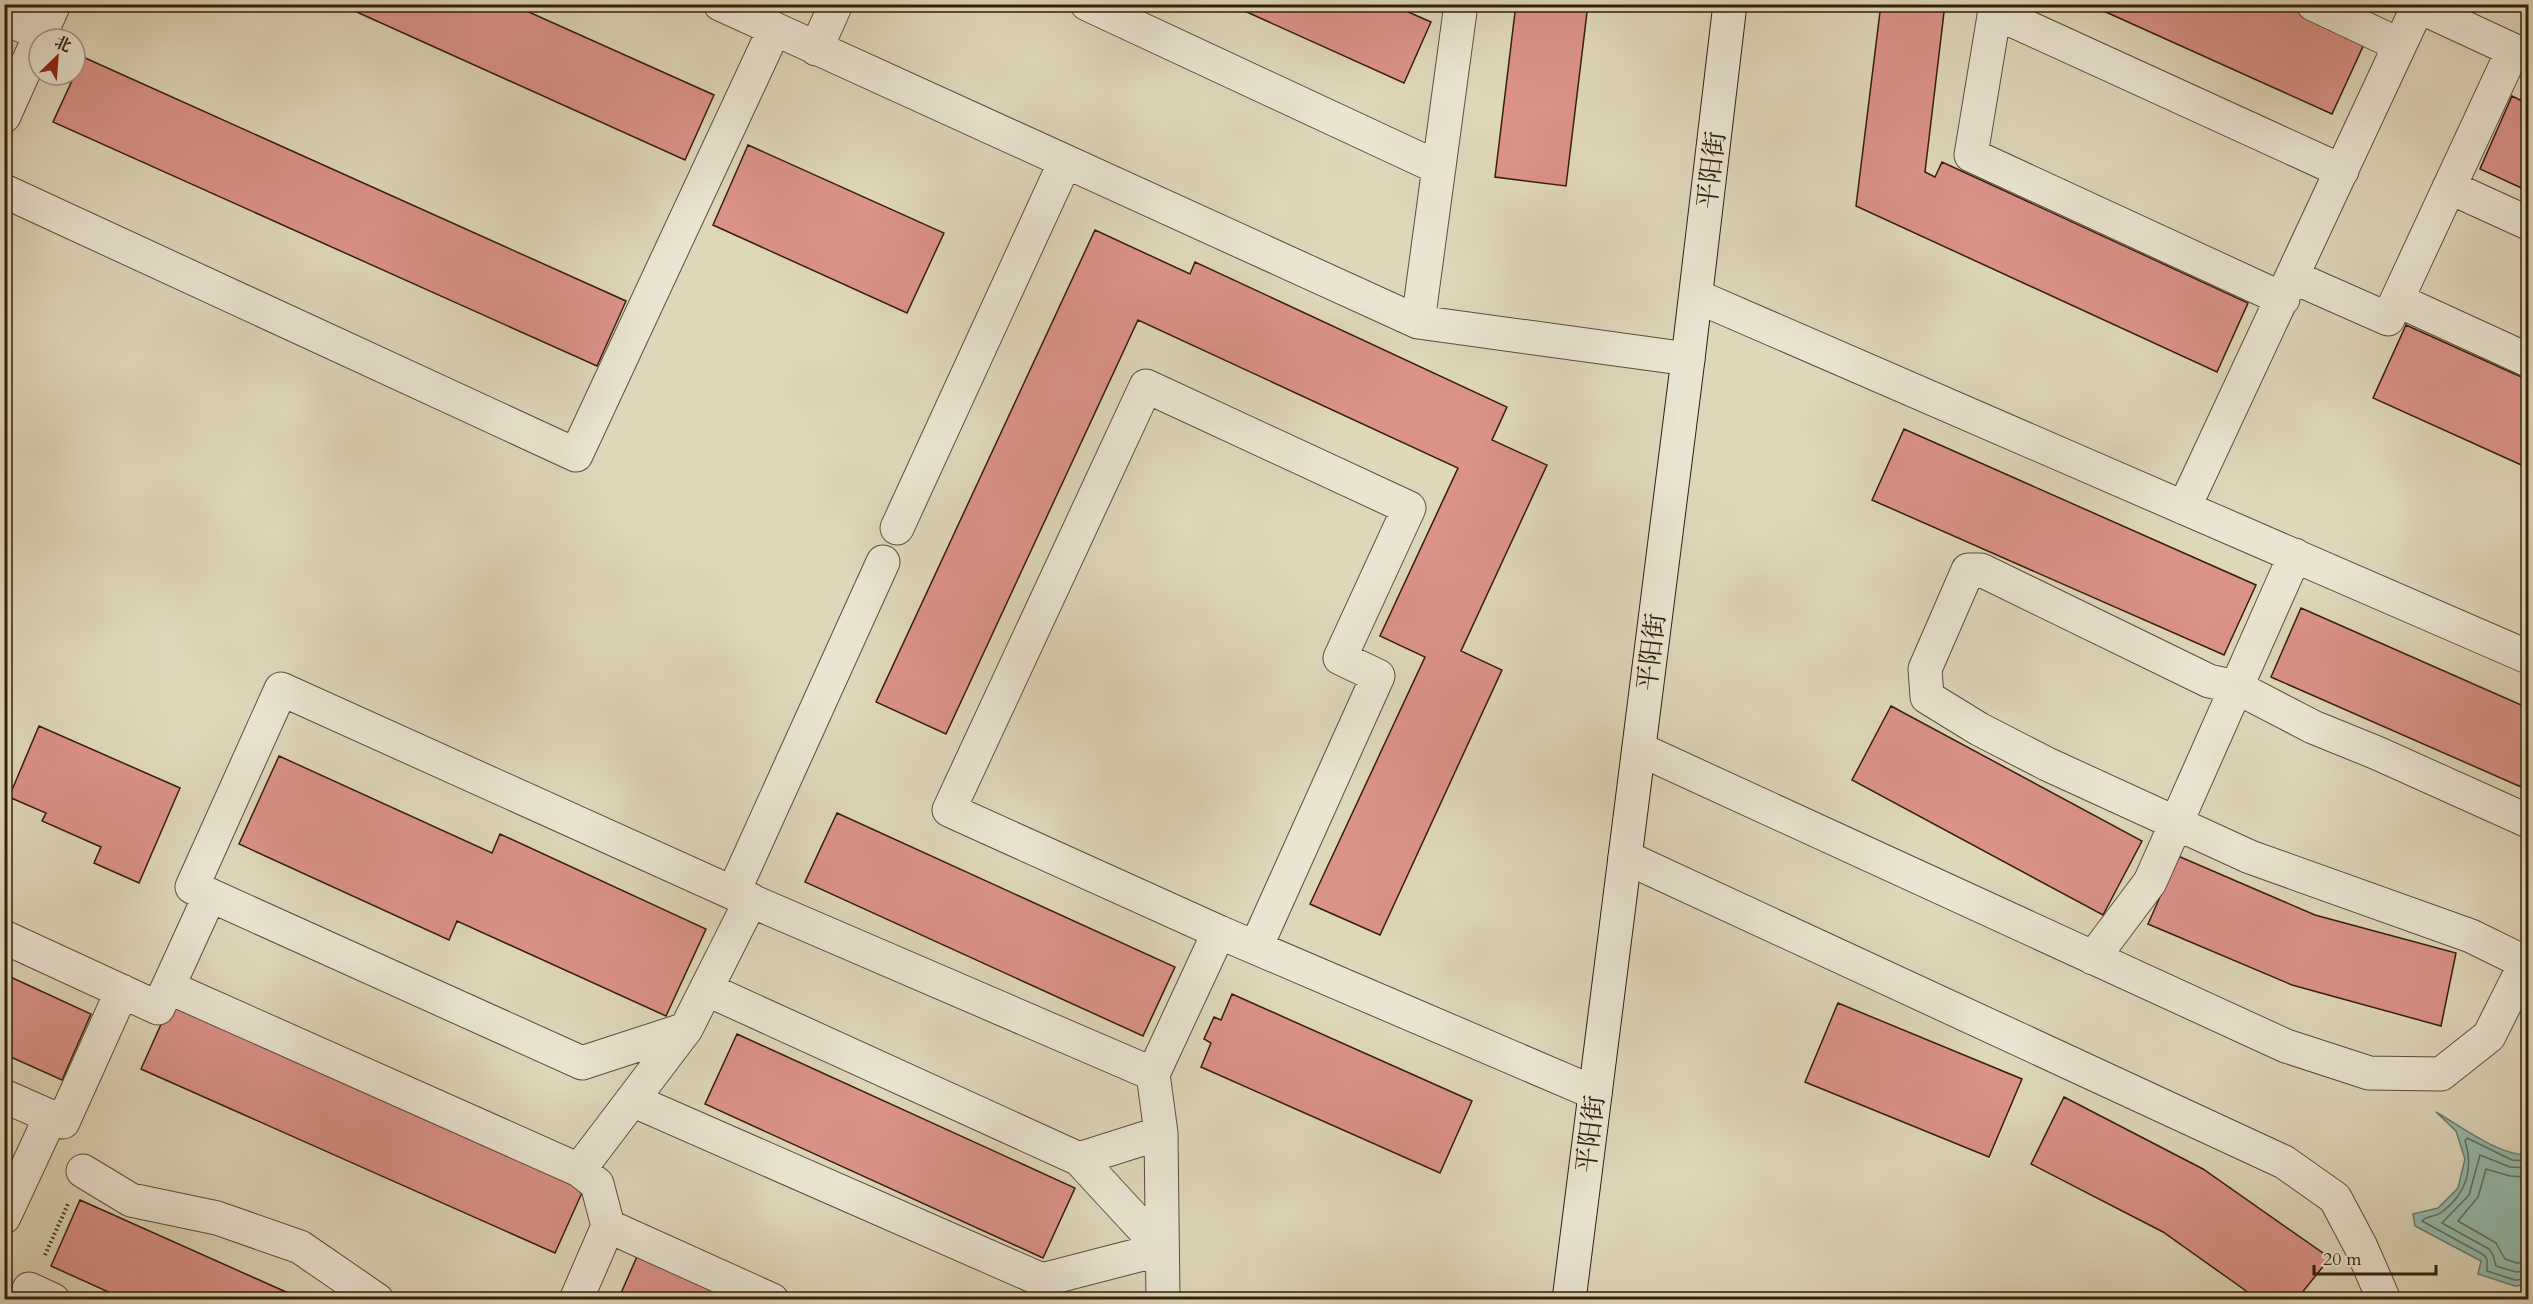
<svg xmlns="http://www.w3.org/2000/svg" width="2533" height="1304" font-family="Cardo,'Noto Serif SC',serif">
<rect width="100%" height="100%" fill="#dfd7ba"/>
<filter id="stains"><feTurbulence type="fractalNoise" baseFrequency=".00333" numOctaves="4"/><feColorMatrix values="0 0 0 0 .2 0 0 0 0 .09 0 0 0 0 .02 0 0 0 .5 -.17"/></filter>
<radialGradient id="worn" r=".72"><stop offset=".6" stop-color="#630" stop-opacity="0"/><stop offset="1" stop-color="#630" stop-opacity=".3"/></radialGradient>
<path fill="#94baac" stroke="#6d7c6a" stroke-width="1.5" d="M2436,1112C2462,1127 2498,1155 2528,1155V1285L2515,1286L2478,1274L2481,1261L2415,1226L2413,1214L2438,1208L2458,1188L2465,1159L2456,1131Z"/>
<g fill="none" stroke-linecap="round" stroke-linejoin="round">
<path stroke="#646d5a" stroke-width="1.5" d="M2528,1161L2512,1160L2467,1138L2465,1141C2474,1169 2466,1194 2442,1212C2436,1217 2427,1215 2422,1221L2484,1255L2487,1260V1271L2515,1280L2528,1279
M2528,1168L2510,1167L2480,1155L2469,1195L2442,1223L2489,1249L2493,1255L2496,1266L2516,1272L2528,1271
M2528,1177L2510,1176L2486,1169L2478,1197L2458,1221L2496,1243L2505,1259L2517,1263L2528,1262"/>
</g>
<path fill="#db9289" stroke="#332008" stroke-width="1.5" d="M339,4H511L714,95L685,160Z
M1229,4H1390L1431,22L1404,83Z
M1516,4H1588L1566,186L1495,177Z
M1881,4H1945L1925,172L1935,177L1942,162L2248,303L2217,372L1856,206Z
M2088,4H2282L2365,42L2332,114Z
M83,57L626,301L597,366L53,122Z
M2512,96L2528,104V191L2480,169Z
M748,145L944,233L907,313L713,225Z
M1095,230L1190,274L1195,262L1507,407L1492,440L1547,465L1461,651L1502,670L1380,935L1310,904L1425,657L1380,636L1458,468L1138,320L946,734L876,702Z
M2406,325L2528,380V468L2373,398Z
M1904,429L2256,585L2224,655L1872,500Z
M2301,608L2528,708V790L2271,677Z
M1891,706L2142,841L2103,915L1852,780Z
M39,726L180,788L139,883L94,863L101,847L42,821L46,813L9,797Z
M279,756L492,853L500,834L706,929L666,1016L457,921L449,940L239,844Z
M837,813L1175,967L1143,1036L805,882Z
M2178,856L2315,915L2456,953L2441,1026L2292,985L2148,924Z
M4,974L91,1014L62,1080L4,1054Z
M1232,994L1472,1101L1440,1173L1201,1067L1211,1043L1204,1039L1214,1017L1221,1020Z
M171,1002L585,1186L555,1253L141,1069Z
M1838,1003L2022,1079L1989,1157L1805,1082Z
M737,1034L1075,1188L1043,1258L705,1104Z
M2064,1097L2203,1169L2330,1258L2296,1300H2259L2163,1232L2031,1164Z
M80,1200L304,1300H126L51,1266Z
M639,1252L744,1300H618Z"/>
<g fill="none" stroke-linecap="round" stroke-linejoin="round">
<defs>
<path id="minor" d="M720,4L1418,322L1688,359
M1087,4L1439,168
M1996,4L1971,155L2283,299
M2313,4L2400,45
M2418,6L2528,57
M1994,12L2342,171
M4,18L41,34
M816,49L836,4
M4,116L54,4
M2449,187L2528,223
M4,191L576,455L774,30
M2293,277L2388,319L2513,50
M1696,296L2528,657
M2397,300L2528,360
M1418,322L1461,4
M2184,508L2419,4
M897,528L1065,162
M1639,749L2286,1046L2369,1073L2441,1074L2489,1036L2528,958
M1625,857L2284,1162L2335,1198L2361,1247L2384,1300
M733,893L1153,1074
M751,900L686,1029L582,1063L192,887L281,689L733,893L883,562
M1219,932L949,810L1146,386L1409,508L1340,658L1378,676L1256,947
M4,937L158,1008L168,987L579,1170L597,1184L608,1226L576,1300
M2093,958L2150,882L2295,555
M2526,963L2471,936L2250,857L2047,764L1979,729L1927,697L1925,669L1968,570H1981L2209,681L2236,687L2313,727L2377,753L2528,821
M168,987L210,895
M4,1096L63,1122L122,991
M632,1100L1042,1280L1162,1249L1079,1159L706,989
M1079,1159L1161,1133
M579,1170L686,1029
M83,1171L131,1200L217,1218L300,1247L377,1300
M4,1217L51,1116
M608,1226L772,1300
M29,1289L53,1300
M1163,1300L1161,1133L1153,1074L1219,932L1595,1093"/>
<path id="secondary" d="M1569,1300L1688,359L1730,4"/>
</defs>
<use href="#minor" stroke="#5e4e34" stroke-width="35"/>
<use href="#secondary" stroke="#332008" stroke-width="35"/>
<path stroke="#332008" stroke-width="4" stroke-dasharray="1.5 3" stroke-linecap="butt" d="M45,1255L68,1204"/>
<use href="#minor" stroke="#eae5d2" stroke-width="33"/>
<use href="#secondary" stroke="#eae5d2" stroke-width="33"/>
</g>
<g text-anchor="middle" stroke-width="4.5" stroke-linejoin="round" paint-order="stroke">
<g font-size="26" fill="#332008" stroke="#eae5d2">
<text transform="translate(1711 170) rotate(-83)" y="9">平阳街</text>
<text transform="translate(1651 652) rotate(-83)" y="9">平阳街</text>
<text transform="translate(1590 1134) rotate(-83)" y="9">平阳街</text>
</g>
</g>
<rect width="2533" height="1304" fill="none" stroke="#dfd7ba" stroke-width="24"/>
<rect x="6" y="6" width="2521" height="1292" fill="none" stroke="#332008" stroke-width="3"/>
<rect x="12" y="12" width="2509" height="1280" fill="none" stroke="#332008" stroke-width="1.5"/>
<g transform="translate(57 57) rotate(25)"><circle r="28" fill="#eae5d2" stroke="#a19681" stroke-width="1.5"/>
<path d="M0-4.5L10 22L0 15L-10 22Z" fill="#8f2418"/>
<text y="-9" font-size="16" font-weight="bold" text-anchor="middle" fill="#332008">北</text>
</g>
<path d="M2314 1265v9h122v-9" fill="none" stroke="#332008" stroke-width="3"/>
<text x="2323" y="1265" font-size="18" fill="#332008" stroke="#eae5d2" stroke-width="4.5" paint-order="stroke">20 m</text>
<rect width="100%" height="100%" filter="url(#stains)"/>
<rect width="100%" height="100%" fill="url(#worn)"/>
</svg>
